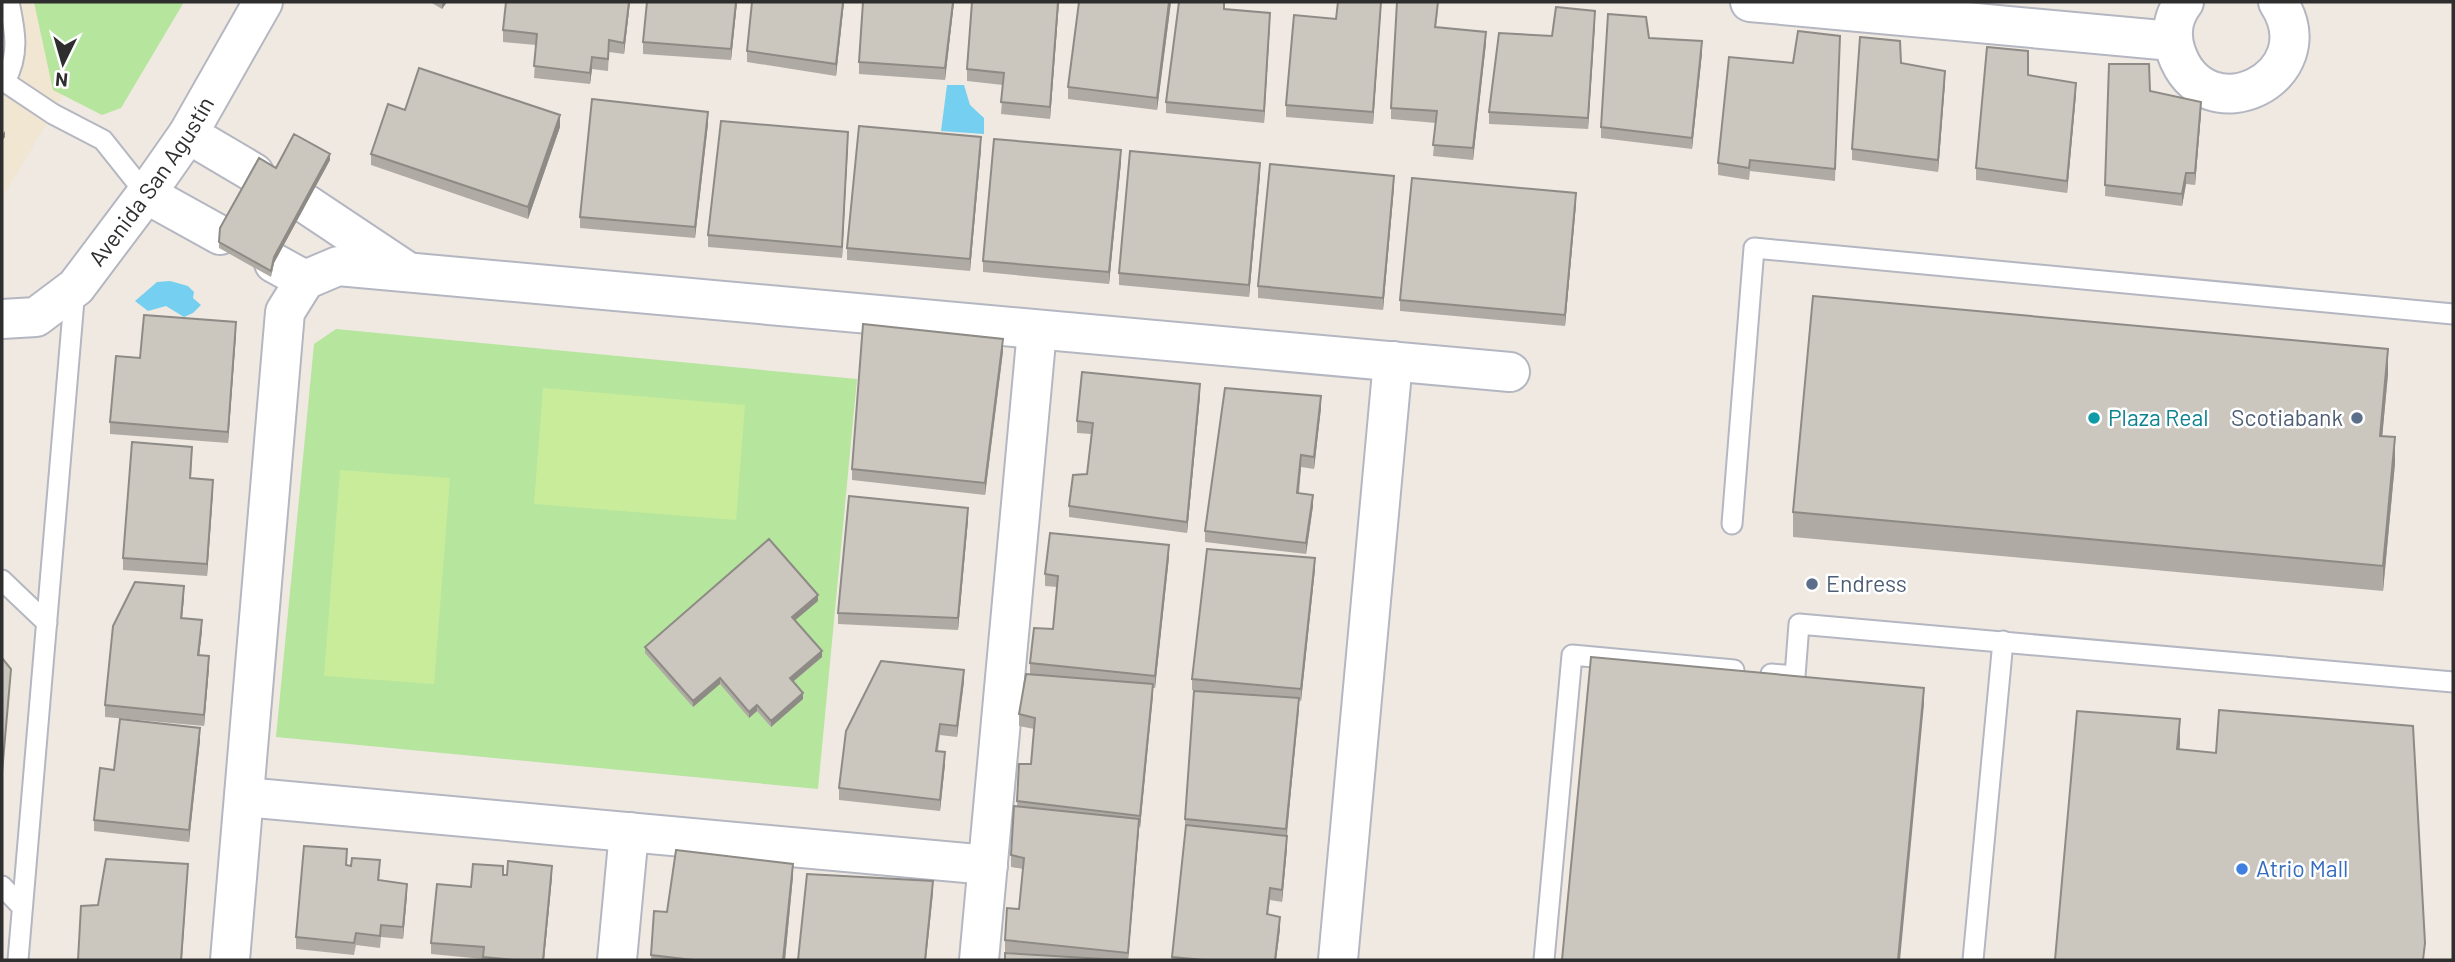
<svg xmlns="http://www.w3.org/2000/svg" width="2455" height="962" font-family="Barlow,sans-serif">
<rect width="100%" height="100%" fill="#efe9e1"/>
<path fill="#f0e6d1" d="M2,2H119L2,198Z"/>
<path fill="#b6e59e" d="M34,2H184L121,108L102,115L53,90Z
M336,329L857,379L818,789L276,737L314,344Z"/>
<path fill="#c9ec9a" d="M543,388L745,405L736,520L534,504Z
M340,470L450,478L434,684L324,676Z"/>
<path fill="#75cff0" d="M947,85H964L970,105L984,118V134L941,131Z
M170,281L188,286L194,292L193,298L201,305L193,313L184,317L166,306L148,311L135,301L157,282Z"/>
<g fill="none" stroke-linecap="round" stroke-linejoin="round">
<defs>
<path id="lane" d="M2,80L53,114L103,140L146,194
M5,81C20,55 15,30 9,2
M1732,524L1754,248L2453,314
M2,580L47,623
M1771,674L1795,676L1799,624L2453,682
M2,886L22,907
M18,960L75,288
M1544,960L1572,655L1734,670
M1973,960L2003,641"/>
<g id="street">
<path d="M1750,2L2172,41"/>
<path d="M2184,2C2173,16 2170,34 2176,52C2205,137 2327,77 2278,2"/>
<path d="M188,134L254,173"/>
<path d="M146,194L220,235"/>
<path d="M306,204L405,270"/>
<path d="M274,263L305,280"/>
<path id="s1" d="M2,319L36,317L76,287L146,194L188,134L263,2"/>
<path d="M245,797L988,865"/>
<path d="M230,960L285,312L305,280L338,266L1510,372"/>
<path d="M617,960L629,832"/>
<path d="M979,960L1037,330"/>
<path d="M1338,960L1393,361"/>
</g>
</defs>
<use href="#lane" stroke="#b4b7c1" stroke-width="23"/>
<use href="#street" stroke="#b4b7c1" stroke-width="42"/>
<use href="#lane" stroke="#fff" stroke-width="19"/>
<use href="#street" stroke="#fff" stroke-width="38"/>
</g>
<path fill="#afaba4" d="M430,2H447L442,9Z
M506,2H630L624,54L609,52L608,71L592,69L590,84L534,78L536,45L503,42V30Z
M647,2H737L731,60L643,54V42Z
M844,2L836,76L747,62V51Z
M954,2L945,80L859,74V62Z
M1059,2L1050,119L1001,114L1003,85L967,81V69Z
M1171,2L1157,110L1068,99V87Z
M1381,8L1373,124L1286,117V105Z
M1225,9L1270,24L1264,123L1166,113V102Z
M1438,11L1436,27L1486,43L1473,160L1433,156L1436,123L1391,119V108Z
M1595,23L1588,129L1489,124V112L1552,36Z
M1840,36L1835,181L1750,171L1749,180L1718,175V163L1793,63Z
M1649,38L1702,53L1692,149L1601,138V127Z
M1901,63L1945,82L1938,172L1852,160V149Z
M2109,64L2150,91L2201,113L2195,185L2186,184L2182,206L2105,196Z
M2028,75L2076,94L2067,193L1976,180V168Z
M405,110L560,127L528,219L371,165V154Z
M708,124L695,238L580,228V217Z
M848,144L842,258L708,247V235Z
M981,149L970,271L847,260V248Z
M330,160L274,263L271,277L219,248V242L276,168Z
M1121,162L1109,284L983,272V261Z
M1260,175L1249,297L1119,285V273Z
M1394,187L1383,310L1258,298V286Z
M1576,204L1565,326L1400,311V300Z
M236,334L228,443L110,434V422L140,358Z
M1003,351L985,495L852,480V469Z
M2388,374L2382,436L2395,463L2383,591L1793,537V512Z
M1200,396L1187,533L1069,517V506L1087,474L1091,434L1077,433V421Z
M1321,408L1314,469L1301,467L1299,494L1313,506L1306,554L1205,542V531Z
M192,458L191,478L213,491L207,576L123,570V558Z
M968,520L958,630L838,624V613Z
M1169,557L1155,688H1153L1140,828L1139,827L1128,960H1005L1033,955L1005,952V940L1019,909L1023,869L1011,867V855L1017,807L1019,764H1031L1034,729L1019,726V714L1030,674V663L1053,629L1057,587L1045,586V574Z
M1315,569L1301,701L1299,700L1287,836V848L1282,902L1270,900L1268,915L1280,929L1276,960H1172L1185,830V819L1215,693L1192,690V679Z
M184,597L182,618L202,631L199,655L209,667L204,726L105,717V705Z
M818,601L795,620L822,657L793,682L803,699L771,727L757,711L749,718L720,684L693,707L645,653V647Z
M964,681L957,737L940,735L938,751L945,764L940,811L839,800V788Z
M200,740L189,842L94,831V820L114,770Z
M347,865L380,872L379,881L407,895L403,939L381,937L380,948L356,945L354,955L296,949V937Z
M503,875L552,877L544,960H483V959L431,954V943L471,887Z
M793,876L785,960H651L654,911L667,912Z"/>
<path fill="#8e8b86" d="M442,2H447L442,9Z
M629,2H630L624,54V43Z
M736,2H737L731,60V49Z
M843,2H844L836,76V64Z
M953,2H954L945,80V68Z
M1058,2H1059L1050,119V107Z
M1169,2H1171L1157,110V98Z
M1381,2V8L1373,124V112Z
M1595,11V23L1588,129V118Z
M1270,13V24L1264,123V111Z
M1486,32V43L1473,160V148Z
M1702,41V53L1692,149V138Z
M592,57V69L590,84V73Z
M1945,71V82L1938,172V160Z
M2076,83V94L2067,193V181Z
M2201,102V113L2195,185V173Z
M708,112V124L695,238V227Z
M560,115V127L528,219V207Z
M5,131V137L2,141V135Z
M848,132V144L842,258V247Z
M981,137V149L970,271V259Z
M1121,150V162L1109,284V272Z
M330,154V160L274,263L271,277L274,257Z
M1260,163V175L1249,297V285Z
M2186,173V184L2182,206V194Z
M1394,176V187L1383,310V298Z
M1576,193V204L1565,326V315Z
M236,322V334L228,443V432Z
M1003,339V351L985,495V483Z
M2388,349V374L2380,461V436Z
M1200,384V396L1187,533V522Z
M1321,396V408L1314,469V457Z
M2395,437V463L2383,591V566Z
M1301,455V467L1297,505V493Z
M213,480V491L207,576V564Z
M1313,495V506L1306,554V543Z
M968,508V520L958,630V618Z
M1169,545V557L1155,688V676Z
M1315,558V569L1301,701V689Z
M184,586V597L181,630V618Z
M818,595V601L792,623V617Z
M202,620V631L198,666V655Z
M822,651V657L790,684V678Z
M209,656V667L204,726V715Z
M964,670V681L957,737V726Z
M720,678V684L693,707V701Z
M1153,684V696L1140,828V816Z
M1924,688V704L1900,960H1898Z
M803,693V699L771,727V721Z
M1299,698V710L1286,840V829Z
M757,705V711L749,718V712Z
M2180,719V744L2177,774V749Z
M200,728V740L189,842V830Z
M945,752V764L940,811V800Z
M1139,819V831L1128,960V953Z
M1287,836V848L1282,902V890Z
M188,864L182,960H181Z
M793,864V876L785,960H783Z
M552,866V877L544,960H543Z
M933,881V893L926,960H925Z
M407,884V895L403,939V927Z
M1280,917V929L1276,960H1275Z"/>
<path fill="#cbc7bf" stroke="#8e8b86" stroke-width="2" d="M506,2H629L624,43L609,40L608,59L592,57L590,73L534,66L537,34L503,30Z
M647,2H736L731,49L643,42Z
M752,2H843L836,64L747,51Z
M863,2H953L945,68L859,62Z
M972,2H1058L1050,107L1001,102L1004,73L967,69Z
M1079,2H1169L1157,98L1068,87Z
M1179,2H1224V9L1270,13L1264,111L1166,102Z
M1338,2H1381L1373,112L1286,105L1294,15L1336,19Z
M1397,2H1438L1435,27L1486,32L1473,148L1433,145L1437,111L1391,108Z
M1556,7L1595,11L1588,118L1489,112L1499,33L1552,36Z
M1608,14L1646,17L1649,38L1702,41L1692,138L1601,127Z
M1798,31L1840,36L1835,169L1750,160L1749,168L1718,163L1729,57L1793,63Z
M1860,37L1900,41L1901,63L1945,71L1938,160L1852,149Z
M1987,47L2028,51V75L2076,83L2067,181L1976,168Z
M2109,64H2149L2150,91L2201,102L2195,173H2186L2182,194L2105,185Z
M419,68L560,115L528,207L371,154L388,104L405,110Z
M592,99L708,112L695,227L580,217Z
M721,121L848,132L842,247L708,235Z
M859,126L981,137L970,259L847,248Z
M294,134L330,154L274,257L271,271L219,242L220,228L259,158L276,168Z
M994,139L1121,150L1109,272L983,261Z
M1130,151L1260,163L1249,285L1119,273Z
M1270,164L1394,176L1383,298L1258,286Z
M1412,178L1576,193L1565,315L1400,300Z
M1813,296L2388,349L2380,436L2395,437L2383,566L1793,512Z
M144,315L236,322L228,432L110,422L116,356L140,358Z
M863,324L1003,339L985,483L852,469Z
M1082,372L1200,384L1187,522L1069,506L1073,475L1087,474L1093,423L1077,421Z
M1225,388L1321,396L1314,457L1301,455L1297,493L1313,495L1306,543L1205,531Z
M132,442L192,447L190,478L213,480L207,564L123,558Z
M849,496L968,508L958,618L838,613Z
M1050,533L1169,545L1155,676L1030,663L1034,628L1053,629L1058,576L1045,574Z
M769,539L818,595L792,617L822,651L790,678L803,693L771,721L757,705L749,712L720,678L693,701L645,647Z
M1207,549L1315,558L1301,689L1192,679Z
M135,582L184,586L181,618L202,620L198,655L209,656L204,715L105,705L113,626Z
M1591,657L1924,688L1898,960H1562Z
M2,658L11,669L2,773Z
M881,661L964,670L957,726L940,724L936,751L945,752L940,800L839,788L846,731Z
M1026,674L1153,684L1140,816L1017,801L1019,764H1031L1035,718L1019,714Z
M1194,691L1299,698L1286,829L1185,819Z
M2219,710L2413,726L2425,943L2423,960H2055L2077,711L2180,719L2177,749L2216,753Z
M120,719L200,728L189,830L94,820L100,768L114,770Z
M1014,806L1139,819L1128,953L1005,940L1007,908L1019,909L1024,858L1011,855Z
M1186,825L1287,836L1282,890L1270,888L1267,914L1280,917L1275,960H1204L1172,957Z
M304,846L347,849L346,865L351,866L352,858L380,860L378,880L407,884L403,927L381,925L380,936L356,933L354,943L296,937Z
M676,850L793,864L783,960H693L651,955L654,911L667,912Z
M106,859L188,864L181,960H78L81,906L98,905Z
M508,861L552,866L543,960H514L483,957L484,947L431,943L437,884L471,887L473,864L503,866V875H507Z
M807,874L933,881L925,960H798Z
M1005,953L1120,960H1005Z"/>
<circle fill="#0f9aa8" stroke="#fff" stroke-width="2.5" cx="2094" cy="418" r="7"/>
<g fill="#5c6f8a" stroke="#fff" stroke-width="2.5">
<circle cx="2357" cy="418" r="7"/>
<circle cx="1812" cy="584" r="7"/>
</g>
<circle fill="#3f7fe0" stroke="#fff" stroke-width="2.5" cx="2242" cy="869" r="7"/>
<g text-anchor="middle" stroke-width="5" stroke-linejoin="round" paint-order="stroke">
<g font-size="23" fill="#2e2e2e" stroke="#fff">
<text dy="8" stroke="none"><textPath href="#s1" startOffset="214">Avenida San Agustín</textPath></text>
</g>
<g font-size="23" fill="#0d838f" stroke="#fff" text-anchor="start">
<text x="2108" y="426">Plaza Real</text>
</g>
<g font-size="23" fill="#4e5e75" stroke="#fff" text-anchor="end">
<text x="2343" y="426">Scotiabank</text>
<text x="1826" y="592" text-anchor="start">Endress</text>
</g>
<g font-size="23" fill="#366cbe" stroke="#fff" text-anchor="start">
<text x="2256" y="877">Atrio Mall</text>
</g>
</g>
<rect width="2455" height="962" fill="none" stroke="#2e2e2e" stroke-width="7"/>
<g transform="translate(63 63) rotate(185)" stroke="#ffffff" stroke-width="5" paint-order="stroke">
<path d="M0-5L12 26L0 18L-12 26Z" fill="#2e2e2e"/>
<text y="-10" font-size="19" font-weight="bold" text-anchor="middle" fill="#2e2e2e">N</text>
</g>
</svg>
